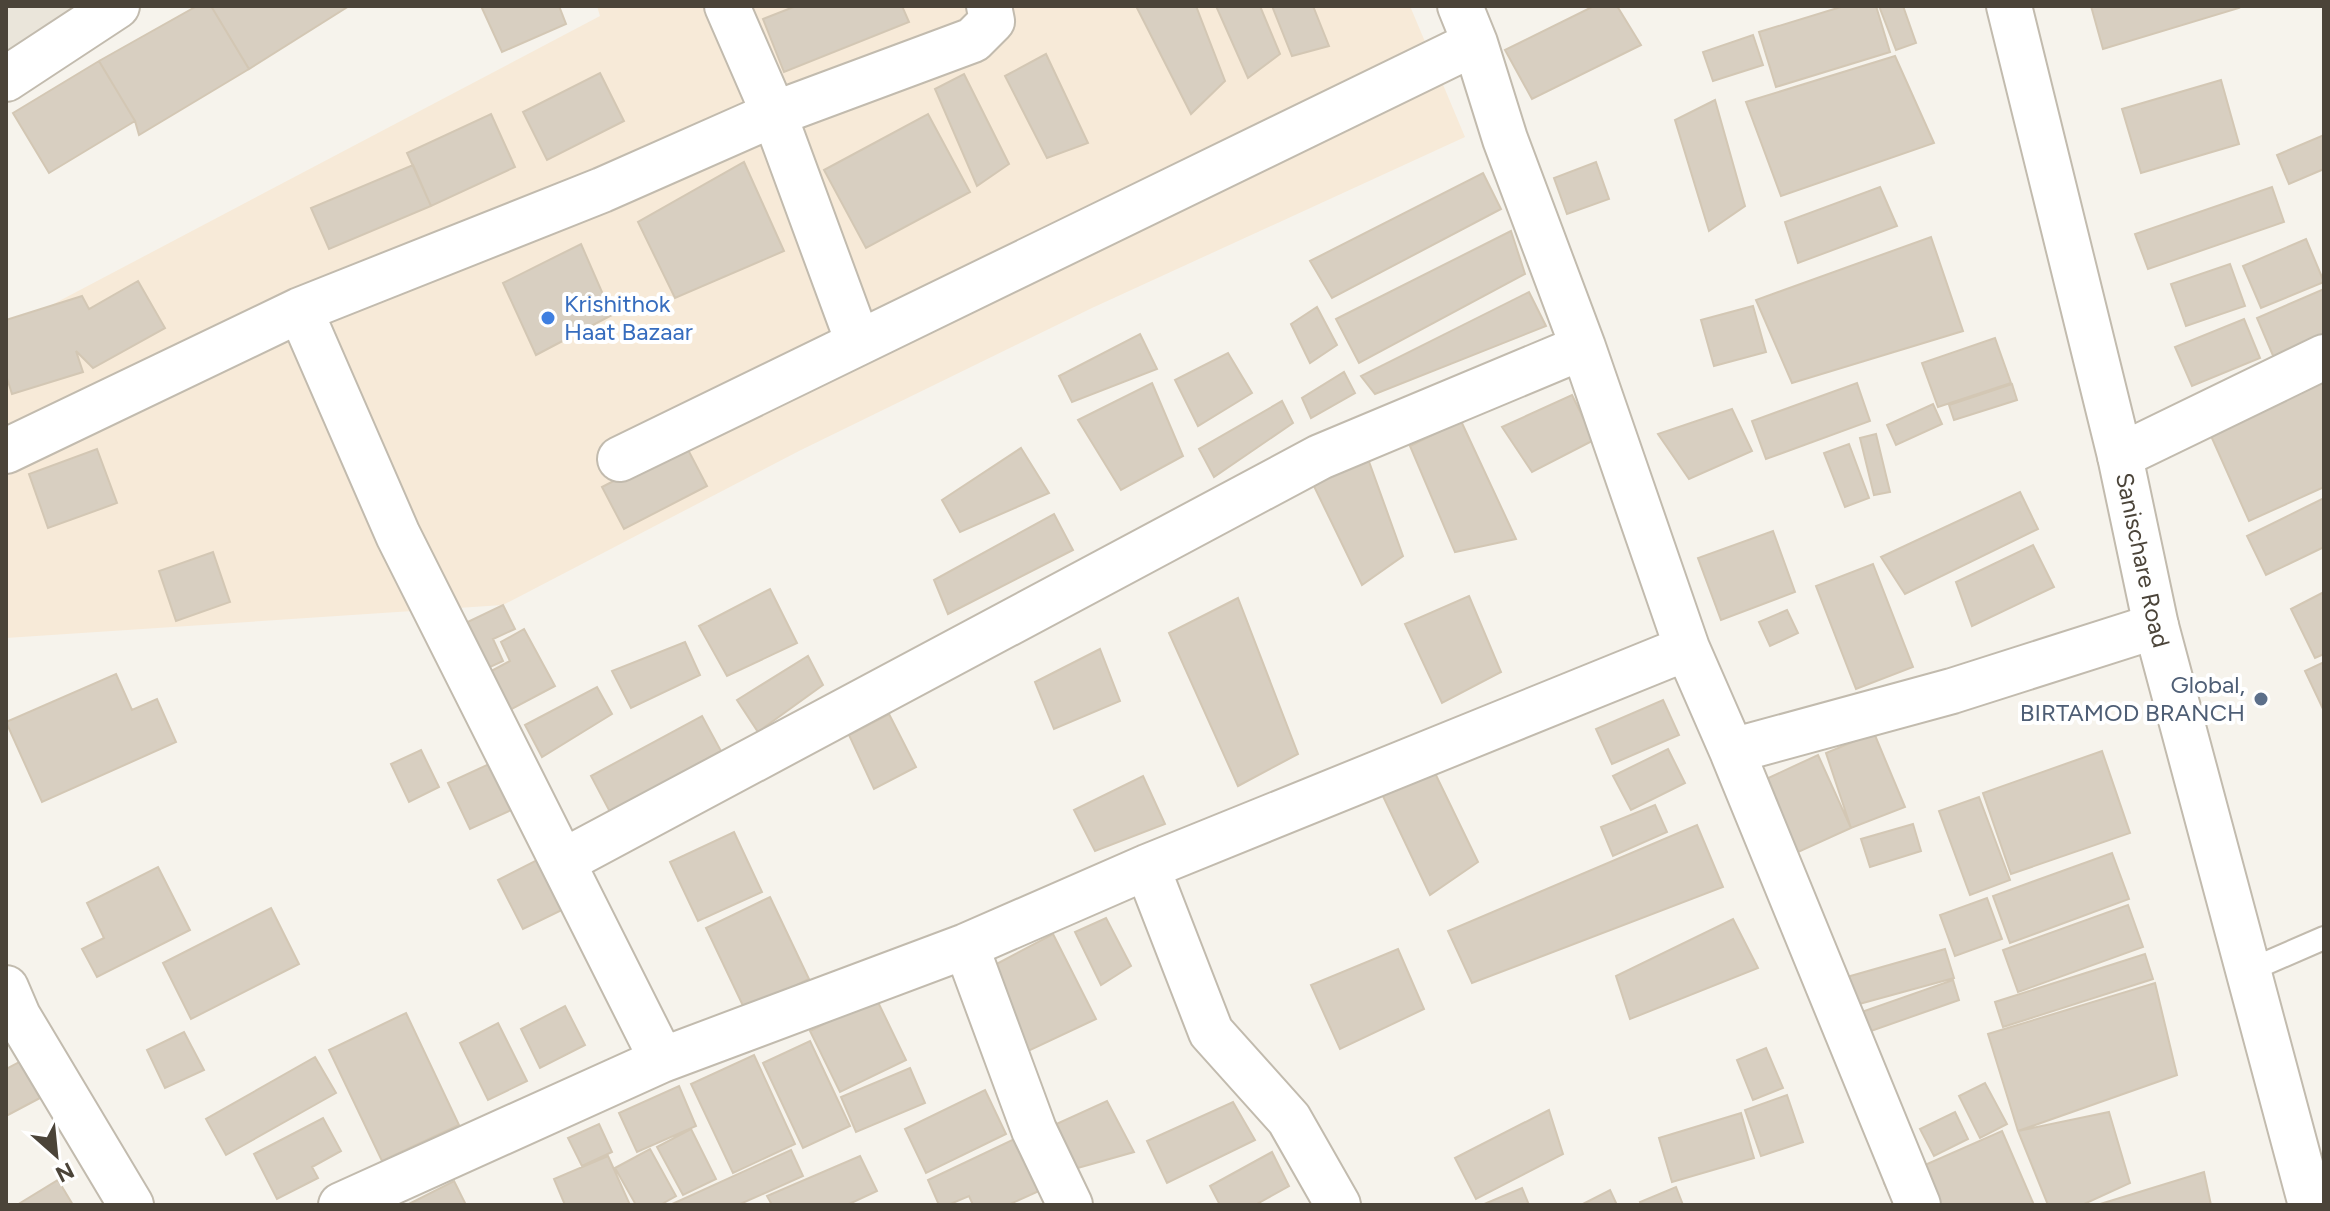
<svg xmlns="http://www.w3.org/2000/svg" width="2330" height="1211" font-family="Figtree,sans-serif">
<rect width="100%" height="100%" fill="#f6f3ec"/>
<path fill="#eae5da" d="M6,6H80L6,54Z"/>
<path fill="#f7ead8" d="M597,6H1410L1465,137L1092,308L799,451L503,605L6,638V329L600,16Z"/>
<path fill="#d8cfc1" stroke="#d3c7b4" stroke-width="2" d="M197,6H211L249,69L139,135L135,121L99,61Z
M211,6H349L249,69Z
M481,6H559L566,24L502,52Z
M796,6H902L909,22L784,72L763,19Z
M1136,6H1196L1225,81L1191,114Z
M1216,6H1260L1280,54L1248,78Z
M1272,6H1313L1329,46L1292,56Z
M1594,6H1617L1641,45L1532,99L1505,50Z
M1844,6H1876L1890,52L1776,87L1759,32Z
M1879,6H1903L1916,43L1896,50Z
M2091,6H2238L2239,8L2103,49Z
M1753,35L1763,65L1713,81L1703,52Z
M1046,54L1088,143L1047,158L1005,76Z
M1895,56L1934,143L1781,196L1746,102Z
M99,61L135,121L49,173L13,113Z
M600,73L624,121L547,160L523,112Z
M964,74L1009,164L977,186L935,89Z
M2221,80L2239,144L2141,173L2122,109Z
M1715,100L1745,206L1709,231L1675,120Z
M491,114L515,167L431,206L407,153Z
M928,114L970,192L866,248L824,170Z
M2324,135V169L2289,184L2277,155Z
M744,162L784,251L675,298L638,222Z
M1596,162L1609,199L1567,214L1554,178Z
M413,165L431,206L329,249L311,208Z
M1483,173L1501,209L1332,298L1310,261Z
M1880,187L1897,226L1798,263L1785,222Z
M2272,187L2284,222L2148,269L2135,234Z
M1511,231L1525,274L1359,363L1336,319Z
M1931,237L1963,331L1792,383L1756,300Z
M2306,239L2324,282L2261,308L2243,266Z
M581,244L612,315L536,355L503,283Z
M2230,264L2245,306L2186,326L2171,284Z
M138,281L165,328L93,368L76,351L83,372L12,394L6,375V320L82,296L89,309Z
M2324,289V336L2274,358L2257,318Z
M1529,292L1546,326L1375,394L1361,376Z
M1753,306L1766,352L1714,366L1701,320Z
M1317,307L1337,345L1310,363L1291,324Z
M2244,319L2260,358L2192,386L2175,347Z
M1140,334L1157,369L1072,402L1059,376Z
M1995,338L2011,383L1938,407L1922,363Z
M1228,353L1252,393L1198,426L1175,380Z
M1344,372L1355,393L1311,418L1302,398Z
M2324,374V487L2249,521L2207,427Z
M1152,383L1183,456L1121,490L1078,420Z
M1857,383L1870,421L1766,459L1752,421Z
M2012,384L2017,400L1954,420L1949,405Z
M1572,395L1594,440L1532,472L1502,427Z
M1282,401L1293,423L1214,477L1199,449Z
M1933,404L1942,424L1896,445L1887,425Z
M1732,409L1752,451L1689,479L1658,434Z
M1461,421L1516,539L1455,552L1410,446Z
M1876,434L1890,492L1874,495L1860,438Z
M685,444L707,486L624,529L602,487Z
M1849,444L1869,498L1845,507L1824,453Z
M1021,448L1049,493L960,532L942,500Z
M97,449L117,503L48,528L29,474Z
M1367,456L1403,556L1362,585L1311,480Z
M2020,492L2038,529L1905,594L1881,557Z
M2324,498V547L2266,575L2247,536Z
M1054,514L1073,550L948,614L934,580Z
M1773,531L1795,592L1721,620L1698,558Z
M2033,545L2054,587L1972,626L1956,582Z
M213,552L230,602L176,621L159,571Z
M1873,564L1913,667L1856,689L1816,586Z
M770,589L797,643L727,676L699,626Z
M2324,592V654L2315,658L2291,609Z
M1469,596L1501,672L1442,703L1405,624Z
M1238,598L1298,754L1238,786L1169,633Z
M503,605L515,629L493,639L503,661L475,674L453,629Z
M1787,610L1798,633L1770,646L1759,622Z
M524,629L555,686L502,714L482,676L510,661L501,642Z
M685,642L700,675L631,708L612,671Z
M1100,649L1120,701L1054,729L1035,682Z
M808,656L823,685L758,732L737,700Z
M2324,662V711L2305,671Z
M116,674L132,710L157,699L176,742L42,802L6,722Z
M597,687L612,714L542,757L525,725Z
M1663,700L1679,735L1612,764L1596,729Z
M889,714L916,767L874,789L849,735Z
M702,716L721,751L610,812L591,776Z
M1874,733L1905,807L1851,828L1826,753Z
M1668,749L1685,783L1631,810L1613,776Z
M421,750L439,787L409,802L391,764Z
M2102,751L2130,833L2011,874L1983,793Z
M1818,755L1851,828L1796,853L1764,780Z
M498,760L520,806L470,829L448,783Z
M1433,769L1478,862L1430,895L1381,792Z
M1143,776L1165,824L1095,851L1074,810Z
M1979,797L2010,880L1970,895L1939,811Z
M1655,805L1667,832L1613,856L1601,827Z
M1913,824L1921,851L1870,867L1861,839Z
M1697,825L1723,887L1472,983L1448,931Z
M734,832L762,892L698,921L670,862Z
M2112,853L2129,899L2010,943L1993,896Z
M545,856L570,906L523,929L498,880Z
M158,867L190,930L97,977L82,949L104,938L87,903Z
M770,897L809,979L745,1010L706,928Z
M1987,898L2002,939L1955,956L1940,915Z
M2128,905L2143,947L2018,992L2003,950Z
M271,908L299,964L191,1019L163,963Z
M1106,918L1131,966L1101,985L1075,932Z
M1733,919L1758,968L1630,1019L1616,976Z
M1053,934L1096,1019L1026,1052L987,969Z
M1398,949L1424,1009L1340,1049L1311,985Z
M1945,949L1954,978L1841,1009L1833,981Z
M2145,954L2153,979L2003,1027L1995,1002Z
M1953,980L1959,1000L1854,1037L1847,1017Z
M2155,983L2177,1075L2018,1131L1988,1034Z
M876,998L906,1060L840,1092L810,1031Z
M565,1006L585,1045L540,1068L521,1029Z
M406,1013L459,1125L382,1161L329,1050Z
M498,1023L527,1081L488,1100L460,1043Z
M184,1032L204,1070L165,1088L147,1050Z
M810,1041L850,1126L803,1148L763,1063Z
M1766,1048L1783,1088L1753,1100L1737,1060Z
M754,1055L795,1144L733,1173L691,1084Z
M315,1057L336,1093L226,1155L206,1119Z
M21,1061L40,1098L6,1116V1069Z
M910,1068L925,1103L856,1132L841,1097Z
M1985,1083L2007,1124L1980,1138L1959,1096Z
M679,1086L696,1126L637,1152L619,1113Z
M985,1090L1006,1134L926,1173L905,1129Z
M1787,1095L1803,1142L1761,1156L1745,1110Z
M1107,1101L1134,1152L1074,1169L1052,1126Z
M1233,1102L1255,1140L1167,1183L1147,1141Z
M1549,1110L1563,1154L1476,1199L1455,1158Z
M1955,1112L1968,1139L1934,1156L1920,1129Z
M2109,1112L2130,1183L2082,1205H2048L2018,1131Z
M1741,1113L1754,1158L1672,1182L1659,1138Z
M323,1118L341,1151L312,1167L318,1178L277,1199L254,1154Z
M599,1124L612,1152L582,1166L568,1138Z
M691,1129L716,1179L683,1195L657,1147Z
M2002,1131L2034,1205H1895L1884,1183Z
M1025,1134L1050,1186L1008,1205H973L969,1196L948,1205H939L928,1180Z
M650,1149L676,1196L660,1205H636L615,1168Z
M791,1150L803,1176L738,1205H670Z
M1272,1152L1289,1186L1255,1205H1220L1210,1186Z
M608,1156L630,1205H565L554,1179Z
M860,1156L877,1191L847,1205H772L767,1196Z
M2204,1172L2211,1205H2097Z
M58,1180L73,1205H17Z
M454,1181L466,1205H407Z
M1676,1187L1683,1205H1641L1640,1202Z
M1522,1188L1529,1205H1482Z
M1610,1190L1617,1205H1581Z"/>
<g fill="none" stroke-linecap="round" stroke-linejoin="round">
<defs>
<path id="service" d="M2248,971L2324,938"/>
<path id="minor" d="M727,6L774,114L858,342
M1460,6L1475,43L1505,139L1583,347L1687,648L1732,751L1918,1205
M6,79L117,6
M300,310L398,535L662,1060
M6,451L300,310L602,190L774,114L973,40L992,21L989,6
M2120,456L2324,357
M620,459L1475,43
M1732,751L1952,691L2156,626
M564,861L1320,457L1583,347
M1147,867L1211,1032L1289,1119L1338,1205
M966,946L1034,1130L1070,1205
M341,1205L662,1060L966,946L1147,867L1687,648"/>
<g id="tertiary">
<path id="s1" d="M2009,6L2120,456L2156,626L2311,1205"/>
<path d="M6,988L18,1016L131,1205"/>
</g>
</defs>
<use href="#service" stroke="#c2bbae" stroke-width="26"/>
<use href="#minor" stroke="#c2bbae" stroke-width="48"/>
<use href="#tertiary" stroke="#c2bbae" stroke-width="48"/>
<use href="#service" stroke="#fff" stroke-width="22"/>
<use href="#minor" stroke="#fff" stroke-width="44"/>
<use href="#tertiary" stroke="#fff" stroke-width="44"/>
</g>
<circle fill="#3f7fe0" stroke="#fff" stroke-width="3" cx="548" cy="318" r="8"/>
<circle fill="#5c6f8a" stroke="#fff" stroke-width="3" cx="2261" cy="699" r="8"/>
<g text-anchor="middle" stroke-width="8" stroke-linejoin="round" paint-order="stroke">
<g font-size="24" fill="#366cbe" stroke="#fff" text-anchor="start">
<text x="564" y="312">Krishithok<tspan x="564" dy="28">Haat Bazaar</tspan></text>
</g>
<g font-size="24" fill="#4b4439" stroke="#fff">
<text dy="8" stroke="none"><textPath href="#s1" startOffset="570">Sanischare Road</textPath></text>
</g>
<g font-size="24" fill="#4e5e75" stroke="#fff" text-anchor="end">
<text x="2245" y="693">Global,<tspan x="2245" dy="28">BIRTAMOD BRANCH</tspan></text>
</g>
</g>
<rect width="2330" height="1211" fill="none" stroke="#4b4439" stroke-width="16"/>
<g transform="translate(56 1155) rotate(153)" stroke="#ffffff" stroke-width="6" paint-order="stroke">
<path d="M0-6L14 30L0 20L-14 30Z" fill="#4b4439"/>
<text y="-12" font-size="22" font-weight="bold" text-anchor="middle" fill="#4b4439">N</text>
</g>
</svg>
